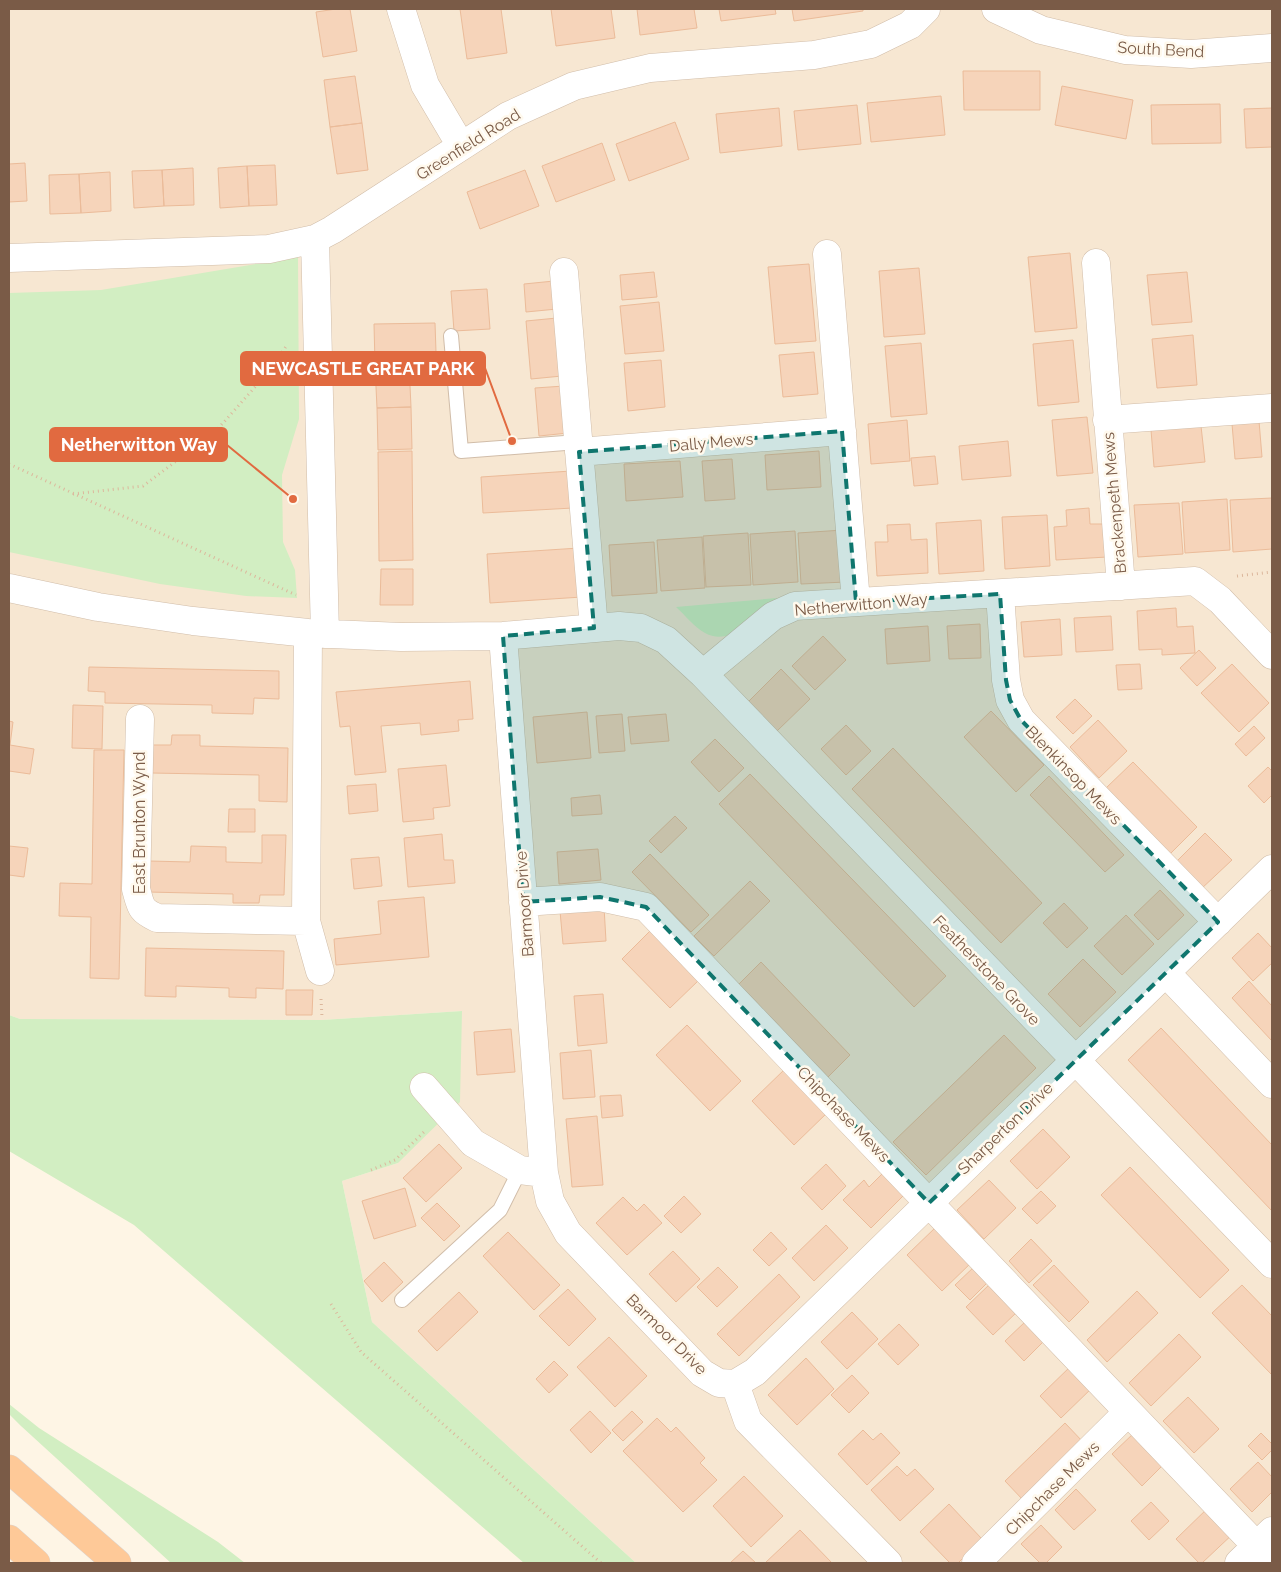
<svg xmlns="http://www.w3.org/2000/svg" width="1281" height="1572" font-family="Raleway,sans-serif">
<rect width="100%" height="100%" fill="#fef5e5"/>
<path fill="#f7e7d2" d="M9,9H1272V1563H636L372,1322L342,1181L398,1163L462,1011L322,1020L20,1019L9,1015Z"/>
<path fill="#d2eec2" d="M298,257L299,419L282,475L283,542L295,570L297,598L246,596L160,584L9,552V293L101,290Z
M777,598L774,603C756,618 730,647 705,633C694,627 685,615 676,607Z
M462,1011L460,1102L398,1163L342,1181L372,1322L636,1563H524L134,1225L9,1151V1015L20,1019L322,1020Z
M9,1404L39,1428L218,1542L245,1563H171L21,1426L9,1414Z"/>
<path fill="#f6d4ba" stroke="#ebbb99" d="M336,9H350L357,51L323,57L316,12Z
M460,9H501L507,53L467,59Z
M551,9H611L615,38L556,46Z
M637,9H694L697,28L640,35Z
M719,9H775L776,14L721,21Z
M792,9H863V11L794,21Z
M963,71H1040V110H964Z
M355,76L362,123L330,127L324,80Z
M1062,86L1133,100L1126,139L1055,125Z
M941,96L945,135L871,142L867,103Z
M1220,104L1221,143L1152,144L1151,105Z
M857,105L861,144L798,150L794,111Z
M779,108L782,146L720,153L716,114Z
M1272,108V147L1246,148L1244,109Z
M675,122L689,159L629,181L616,144Z
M362,123L368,170L337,174L330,127Z
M602,143L615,180L556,202L542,166Z
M25,163L27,201L9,202V164Z
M275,165L277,205L249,206L247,166Z
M247,166L249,206L220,208L218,168Z
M193,168L194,205L164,206L162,170Z
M162,170L164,206L134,208L132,171Z
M525,170L539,206L480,229L467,192Z
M110,172L111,211L81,213L79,174Z
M79,174L81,213L50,214L49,175Z
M1070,253L1077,328L1035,332L1028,257Z
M809,264L816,341L775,344L768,267Z
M919,268L925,334L884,337L879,271Z
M654,272L657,297L622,300L620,275Z
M1187,272L1192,322L1152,325L1147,275Z
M554,281L557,309L526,312L524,284Z
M487,289L490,329L454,331L451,291Z
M659,302L664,351L625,354L620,306Z
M557,318L562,376L531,379L526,321Z
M435,323L436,352L412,353V363L375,364L374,324Z
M1193,335L1197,385L1157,388L1152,339Z
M1073,340L1079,402L1038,406L1033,344Z
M921,343L927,414L891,417L885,346Z
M814,352L818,394L783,397L779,355Z
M661,360L665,407L628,411L624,363Z
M409,365L411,407L377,408L375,366Z
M564,386L568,433L539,436L535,388Z
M411,407L412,449L378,450L377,408Z
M1087,417L1093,473L1057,476L1052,420Z
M907,420L910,461L871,464L868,424Z
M1259,421L1262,457L1235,459L1232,424Z
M1201,426L1205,462L1154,467L1151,430Z
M1008,441L1011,476L962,480L959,446Z
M412,451L413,560L379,561L378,452Z
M819,451L821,487L767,490L765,455Z
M935,456L938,484L914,486L911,458Z
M732,459L735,499L705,501L702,461Z
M680,461L683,497L626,501L624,464Z
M571,471L573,508L483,513L481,477Z
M1272,498V549L1233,552L1230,500Z
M1227,499L1230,550L1185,553L1182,502Z
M1179,503L1183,554L1138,557L1134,505Z
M1089,508L1090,524H1105L1107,557L1056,560L1054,527L1067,526L1066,510Z
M1047,515L1050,566L1005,569L1002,517Z
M981,520L984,571L939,574L936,523Z
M910,524L911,540L927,539L928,573L877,576L875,542H888L887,525Z
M843,530L846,582L801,584L798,533Z
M795,531L798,582L753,585L750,534Z
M748,533L751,585L706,587L703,536Z
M702,537L705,588L661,591L657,540Z
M654,542L657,593L612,596L609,545Z
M579,548L582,597L490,603L487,554Z
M381,569H413V605H380Z
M1176,608L1177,627L1193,626L1195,653L1162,655V649L1139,650L1137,611Z
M1111,616L1113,650L1076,652L1074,618Z
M1060,619L1062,655L1024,657L1021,622Z
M980,624L981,658L949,659L947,626Z
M928,626L930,661L887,664L885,629Z
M823,636L846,660L815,690L792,666Z
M1199,650L1216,668L1197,686L1180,668Z
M1140,664L1142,689L1118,690L1116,665Z
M1232,664L1269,703L1239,732L1201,693Z
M89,667L279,671V699L254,698L253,714L212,713V705L105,703V692L88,691Z
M781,669L810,699L777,731L748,702Z
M470,681L473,719L458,720L459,731L421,735L420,723L381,726L386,772L355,775L350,726L340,727L336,692Z
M1075,699L1092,716L1073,734L1056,717Z
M73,705L103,706L102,749L72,748Z
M991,711L1044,765L1016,792L964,737Z
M587,712L591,758L537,763L533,717Z
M622,714L625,751L599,753L596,716Z
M666,714L669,741L631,744L628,717Z
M1098,720L1127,751L1099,778L1070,747Z
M9,721L13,722L10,745L34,749L30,774L9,771Z
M846,725L871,751L846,775L821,749Z
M1254,726L1265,738L1246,756L1235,744Z
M172,735H200V746L288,748L287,802L259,801V775L151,773L152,745H171Z
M715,739L744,768L719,792L691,762Z
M893,748L1042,903L1001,943L852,789Z
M94,750H124L119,979L90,978L91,917L59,916L60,883L92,884Z
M1133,762L1197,827L1170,854L1106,788Z
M446,765L450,806L433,808L434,819L403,822L398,769Z
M1268,767L1272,771V795L1264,803L1248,786Z
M750,774L946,976L914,1007L719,804Z
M1049,776L1124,855L1105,872L1030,795Z
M376,784L378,811L349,814L347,786Z
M600,795L602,814L572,816L571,798Z
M229,809H255V832H228Z
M675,816L687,828L661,853L649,841Z
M1205,833L1232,860L1200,890L1174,864Z
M442,834L444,860H453L455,883L408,887L404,838Z
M262,835H286L284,895H260L259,903H233V894L148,892L149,861L190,862L191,846L226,847V862L262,863Z
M9,846L28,848L24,877L9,875Z
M598,849L601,880L559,884L557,852Z
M650,854L709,915L691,932L632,872Z
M379,857L382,886L354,889L351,859Z
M750,881L770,901L714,956L694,936Z
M1160,890L1184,915L1158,940L1134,915Z
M424,897L429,957L336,965L334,939L381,934L378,901Z
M1064,903L1088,928L1067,948L1043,923Z
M604,907L606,941L563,944L560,911Z
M1126,915L1154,944L1122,975L1094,946Z
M651,930L699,980L670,1008L622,959Z
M1258,933L1272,948V963L1253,981L1232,958Z
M146,948L284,951L283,989L256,988V998L229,997V988L176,986V997L145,996Z
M1083,959L1116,992L1080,1027L1048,994Z
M761,962L850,1055L828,1077L739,984Z
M1249,981L1272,1006V1041L1232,998Z
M286,990H313L312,1015H286Z
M603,994L607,1043L578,1046L574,996Z
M687,1025L741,1081L710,1111L656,1055Z
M1161,1028L1272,1145V1211L1128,1060Z
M511,1029L515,1072L477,1075L474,1032Z
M1004,1035L1036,1068L926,1175L893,1142Z
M591,1050L595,1097L563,1099L560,1053Z
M786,1068L829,1111L794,1145L752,1101Z
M621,1095L623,1116L602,1118L600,1096Z
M597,1116L603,1185L572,1187L566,1119Z
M1043,1129L1070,1157L1037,1189L1010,1161Z
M439,1144L462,1168L426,1202L403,1178Z
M826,1164L846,1186L822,1210L801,1188Z
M1130,1167L1229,1270L1200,1298L1101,1195Z
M884,1172L905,1194L871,1228L843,1200L864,1180L869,1187Z
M989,1180L1016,1208L984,1239L957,1210Z
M405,1188L416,1226L374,1239L362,1201Z
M1041,1191L1056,1206L1037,1224L1022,1209Z
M684,1196L701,1214L681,1233L664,1216Z
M623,1197L637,1211L644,1204L662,1223L627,1255L596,1223Z
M437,1203L460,1226L444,1241L421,1218Z
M826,1225L848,1248L814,1281L792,1258Z
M937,1226L972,1262L942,1291L907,1255Z
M508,1232L560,1285L534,1310L483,1256Z
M771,1232L787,1249L769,1266L753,1250Z
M1031,1239L1052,1261L1029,1283L1009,1261Z
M673,1251L700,1279L676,1302L649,1274Z
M384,1262L403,1282L382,1302L364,1281Z
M1054,1265L1089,1302L1069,1322L1033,1285Z
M975,1266L989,1281L970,1300L955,1285Z
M718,1267L738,1287L717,1307L697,1287Z
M779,1274L800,1297L739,1356L717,1334Z
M991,1283L1018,1311L993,1335L966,1307Z
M1242,1285L1272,1316V1375L1212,1313Z
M568,1289L596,1319L569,1346L539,1316Z
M1137,1291L1158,1313L1107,1362L1087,1340Z
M459,1292L478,1312L437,1351L418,1331Z
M852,1312L878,1339L847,1369L821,1342Z
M1026,1321L1044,1341L1024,1361L1005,1341Z
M899,1324L919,1345L898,1365L878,1344Z
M1179,1334L1201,1357L1151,1406L1129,1383Z
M609,1337L647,1376L615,1407L577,1367Z
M806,1358L834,1389L797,1425L768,1395Z
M554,1361L568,1375L549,1393L536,1379Z
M1073,1364L1094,1386L1061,1418L1040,1396Z
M852,1375L869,1393L849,1413L831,1395Z
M1188,1397L1219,1429L1194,1453L1163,1421Z
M590,1411L611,1433L591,1453L570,1430Z
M632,1411L643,1422L623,1441L612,1430Z
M657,1418L671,1432L676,1427L705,1458L700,1463L717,1480L683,1512L623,1451Z
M1065,1423L1083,1442L1023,1500L1005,1481Z
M863,1430L873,1440L881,1433L900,1453L867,1485L838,1454Z
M1135,1432L1165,1463L1142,1486L1112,1454Z
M1261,1433L1272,1444V1450L1262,1460L1248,1446Z
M1258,1462L1272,1477V1492L1252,1512L1230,1489Z
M897,1466L907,1476L915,1469L934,1489L900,1521L871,1490Z
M744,1476L783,1516L751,1547L713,1506Z
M1076,1489L1096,1510L1074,1530L1055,1510Z
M1151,1502L1169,1521L1149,1540L1131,1521Z
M949,1504L982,1539L958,1563H950L920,1532Z
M1211,1505L1236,1531L1202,1563H1199L1176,1539Z
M1041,1525L1062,1547L1046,1563H1040L1021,1544Z
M800,1530L832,1563H765Z
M743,1551L756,1563H730Z"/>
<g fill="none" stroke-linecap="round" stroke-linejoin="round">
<defs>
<path id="service" d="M451,336L461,451L578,442
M402,1300L500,1210L520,1170"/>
<path id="minor" d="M401,9L425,85L461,146
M996,9L1041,30L1125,50L1191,54L1272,48
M315,239L325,634
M827,254L856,602
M9,258L269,249L315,239L332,230L508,116L574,86L650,68L814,55L871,44L910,25L926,9
M1096,263L1121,586
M564,272L594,628
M1107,420L1272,408
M579,452L842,431
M9,588L98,607L193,621L308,633L401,637L503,636L619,626L641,628L666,640L703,674L1272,1264
M1000,594L1006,680L1010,700L1021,720L1218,922
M308,633L306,921L320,971
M503,636L544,1173L550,1201L568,1233L702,1373L719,1383L735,1384
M703,674L773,616L795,606L1195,581L1220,600L1272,655
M140,719L136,889C141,907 140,910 157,918L306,921
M523,902L600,897L646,907L1272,1562
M1166,973L1272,1084
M424,1087L473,1143L520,1170L544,1173
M735,1384L755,1372L1272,869
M735,1384L748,1421L888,1563
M976,1563L1128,1412
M1239,1563L1272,1531"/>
<path id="trunk" d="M9,1469L117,1563
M9,1539L36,1563"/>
</defs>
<use href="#service" stroke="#d1bda9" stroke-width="16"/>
<use href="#minor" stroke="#d1bda9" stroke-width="29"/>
<use href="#trunk" stroke="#dcd4cf" stroke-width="29"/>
<path stroke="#dcb79c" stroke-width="3" stroke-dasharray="1 4" stroke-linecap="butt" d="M9,464L296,595
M73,494L143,486L215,432L271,369L287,345
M1237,576L1272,572
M321,999L322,1017
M371,1170L395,1160L425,1131
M331,1304L361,1352L601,1563"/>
<use href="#service" stroke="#fff" stroke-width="14"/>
<use href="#minor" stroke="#fff" stroke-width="28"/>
<use href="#trunk" stroke="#fec998" stroke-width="28"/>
</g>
<path fill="#0f766e" fill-opacity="0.2" stroke="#0f766e" stroke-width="4" stroke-dasharray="10 6" stroke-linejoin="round" d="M842,431L856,602L1000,594L1006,680L1010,700L1021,720L1218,922L929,1203L646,907L600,897L523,902L503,636L594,628L579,452Z"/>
<g text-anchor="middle" stroke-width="5" stroke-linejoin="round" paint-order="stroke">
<g font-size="16" fill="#7a5b47" stroke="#fff9ed">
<text transform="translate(1161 49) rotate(3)" y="6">South Bend</text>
<text transform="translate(468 144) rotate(-32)" y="6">Greenfield Road</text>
<text transform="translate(711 442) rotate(-5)" y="6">Dally Mews</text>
<text transform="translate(1114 503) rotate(-95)" y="6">Brackenpeth Mews</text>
<text transform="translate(861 604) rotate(-5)" y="6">Netherwitton Way</text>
<text transform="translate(1074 775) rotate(46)" y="6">Blenkinsop Mews</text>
<text transform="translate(139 823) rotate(-90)" y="6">East Brunton Wynd</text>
<text transform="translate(524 904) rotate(-94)" y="6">Barmoor Drive</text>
<text transform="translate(987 970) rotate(46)" y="6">Featherstone Grove</text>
<text transform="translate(844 1114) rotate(46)" y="6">Chipchase Mews</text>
<text transform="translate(1005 1128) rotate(-44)" y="6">Sharperton Drive</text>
<text transform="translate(667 1334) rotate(45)" y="6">Barmoor Drive</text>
<text transform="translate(1052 1488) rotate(-45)" y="6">Chipchase Mews</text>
</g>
</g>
<path fill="none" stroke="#e16a40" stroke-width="2" d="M512 441L485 368M293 499L227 445"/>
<g fill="#e16a40" stroke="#fff9ed" stroke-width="2">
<circle cx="512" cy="441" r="5"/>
<circle cx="293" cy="499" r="5"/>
</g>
<g fill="#e16a40" stroke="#e16a40" stroke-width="2">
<rect x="241" y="352" width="244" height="33" rx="5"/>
<rect x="50" y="428" width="177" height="33" rx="5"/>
</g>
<g font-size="18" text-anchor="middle" font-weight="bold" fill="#fff">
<text x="363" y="375">NEWCASTLE GREAT PARK</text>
<text x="139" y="451">Netherwitton Way</text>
</g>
<rect width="1281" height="1572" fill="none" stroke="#7a5b47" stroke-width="20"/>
</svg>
